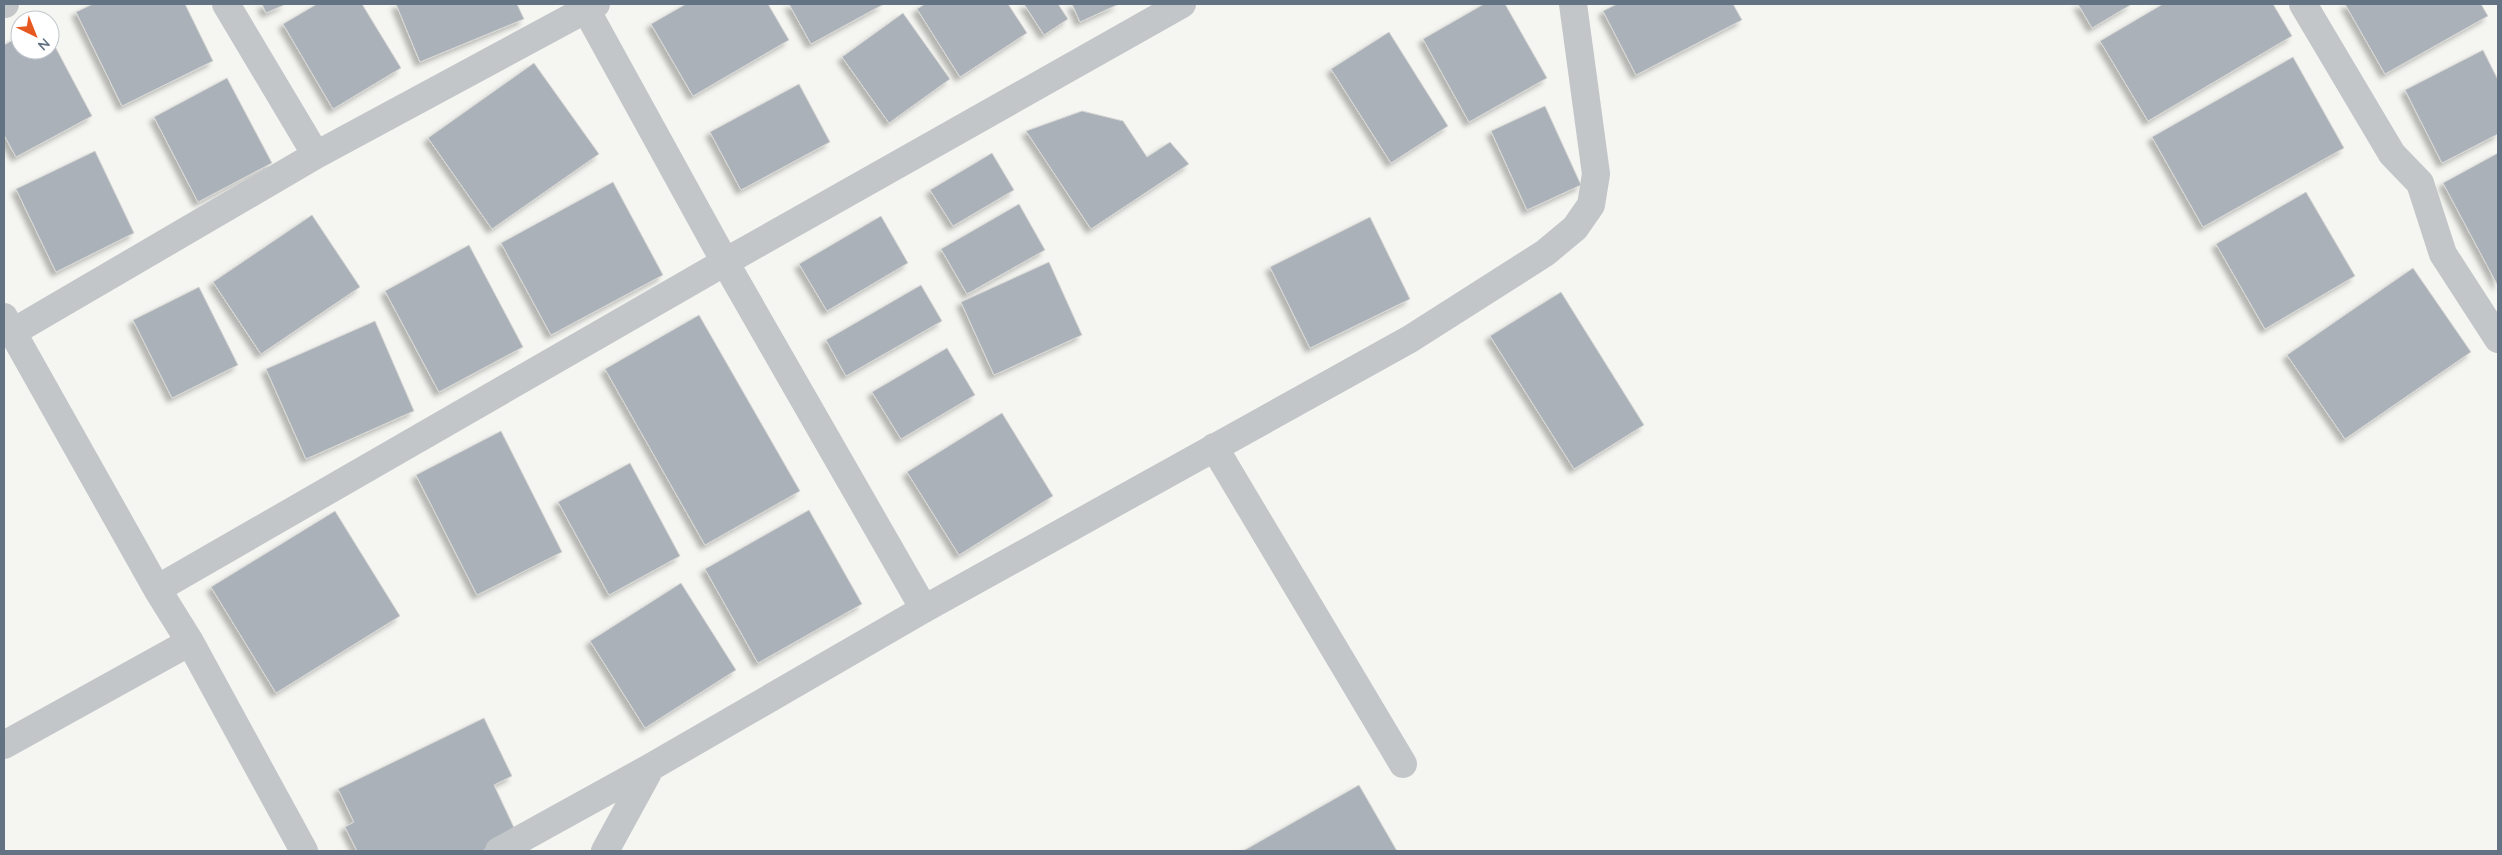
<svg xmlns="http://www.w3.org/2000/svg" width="2502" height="855" font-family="Quicksand,sans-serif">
<defs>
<filter id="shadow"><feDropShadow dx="-4.5" dy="4.5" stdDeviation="2.5" flood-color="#0004"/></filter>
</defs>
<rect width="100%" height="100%" fill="#f5f5f1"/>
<path fill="#aab1b8" stroke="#d6d6d4" filter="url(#shadow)" d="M93,4H185L213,61L122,106L76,12Z
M262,4H286L266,13Z
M317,4H362L401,68L333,109L283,24Z
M396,4H517L524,19L420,62Z
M686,4H768L789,40L693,96L651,24Z
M789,4H884L811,44Z
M925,4H1008L1027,33L960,77L917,9Z
M1024,4H1058L1068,19L1044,35Z
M1072,4H1119L1080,22Z
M1484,4H1505L1547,78L1469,122L1423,39Z
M1617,4H1733L1742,20L1636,75L1603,11Z
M2078,4H2132L2092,28Z
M2163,4H2273L2292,36L2148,121L2100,41Z
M2345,4H2481L2488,16L2385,74Z
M903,13L950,79L889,123L842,57Z
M1389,32L1448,126L1391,163L1331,69Z
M20,36V50H50V37L92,116L16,157L4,135V45Z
M2483,50L2498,80V134L2442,163L2405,90Z
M2293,57L2344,148L2203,227L2152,137Z
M534,63L599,154L492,229L428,138Z
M227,78L272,163L198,202L154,117Z
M799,84L830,142L741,190L710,132Z
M1545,106L1581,185L1527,210L1491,131Z
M1082,111L1123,121L1147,157L1170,142L1189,164L1091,229L1026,131Z
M95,151L134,233L56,272L16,189Z
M992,153L1014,190L953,226L930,190Z
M2498,153V286L2443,183Z
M613,182L663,275L551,335L501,243Z
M2306,192L2355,276L2265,329L2216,244Z
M1019,204L1045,250L967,294L941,249Z
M312,215L360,287L261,354L213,282Z
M881,216L908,263L827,311L799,264Z
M1370,217L1410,299L1310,348L1270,267Z
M469,245L523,347L439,392L385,291Z
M1049,262L1082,335L994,375L961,302Z
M2413,268L2471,352L2345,439L2287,355Z
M921,285L942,321L846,376L826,340Z
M199,287L238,365L172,398L133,320Z
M1561,292L1644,425L1574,469L1490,336Z
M699,315L800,491L705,545L605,369Z
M375,321L414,411L306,459L266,369Z
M947,348L975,395L901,439L872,392Z
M1002,413L1053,496L959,555L907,472Z
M501,431L562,552L477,595L416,475Z
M630,463L680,556L609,595L558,502Z
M809,510L862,604L758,663L705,569Z
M335,511L400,616L276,693L211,587Z
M681,583L736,670L645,728L590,641Z
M484,718L512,776L494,785L517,834L482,851H357L345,827L354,822L338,789Z
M1359,785L1397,851H1243Z"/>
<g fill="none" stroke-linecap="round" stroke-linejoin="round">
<path stroke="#c2c6c9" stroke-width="28" d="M4,4H5
M226,4L316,155
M583,4L725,262L924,609
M2303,4L2392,154L2420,183L2443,254L2498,339
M4,317L157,589L190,642L304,851
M13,332L316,155L596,4
M1214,447L1403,764
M157,589L725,262L1182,4
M4,745L190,642
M499,851L651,767L924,609L1410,339L1545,253L1575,228L1591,205L1596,174L1573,4
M605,851L651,767"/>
</g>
<rect width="2502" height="855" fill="none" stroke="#637383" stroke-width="10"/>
<g transform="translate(35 35) rotate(137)"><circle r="24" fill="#ffffff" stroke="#c1c7cd"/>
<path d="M0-4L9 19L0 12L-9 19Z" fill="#e65920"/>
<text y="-8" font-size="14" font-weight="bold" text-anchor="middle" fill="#637383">N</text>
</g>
</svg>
